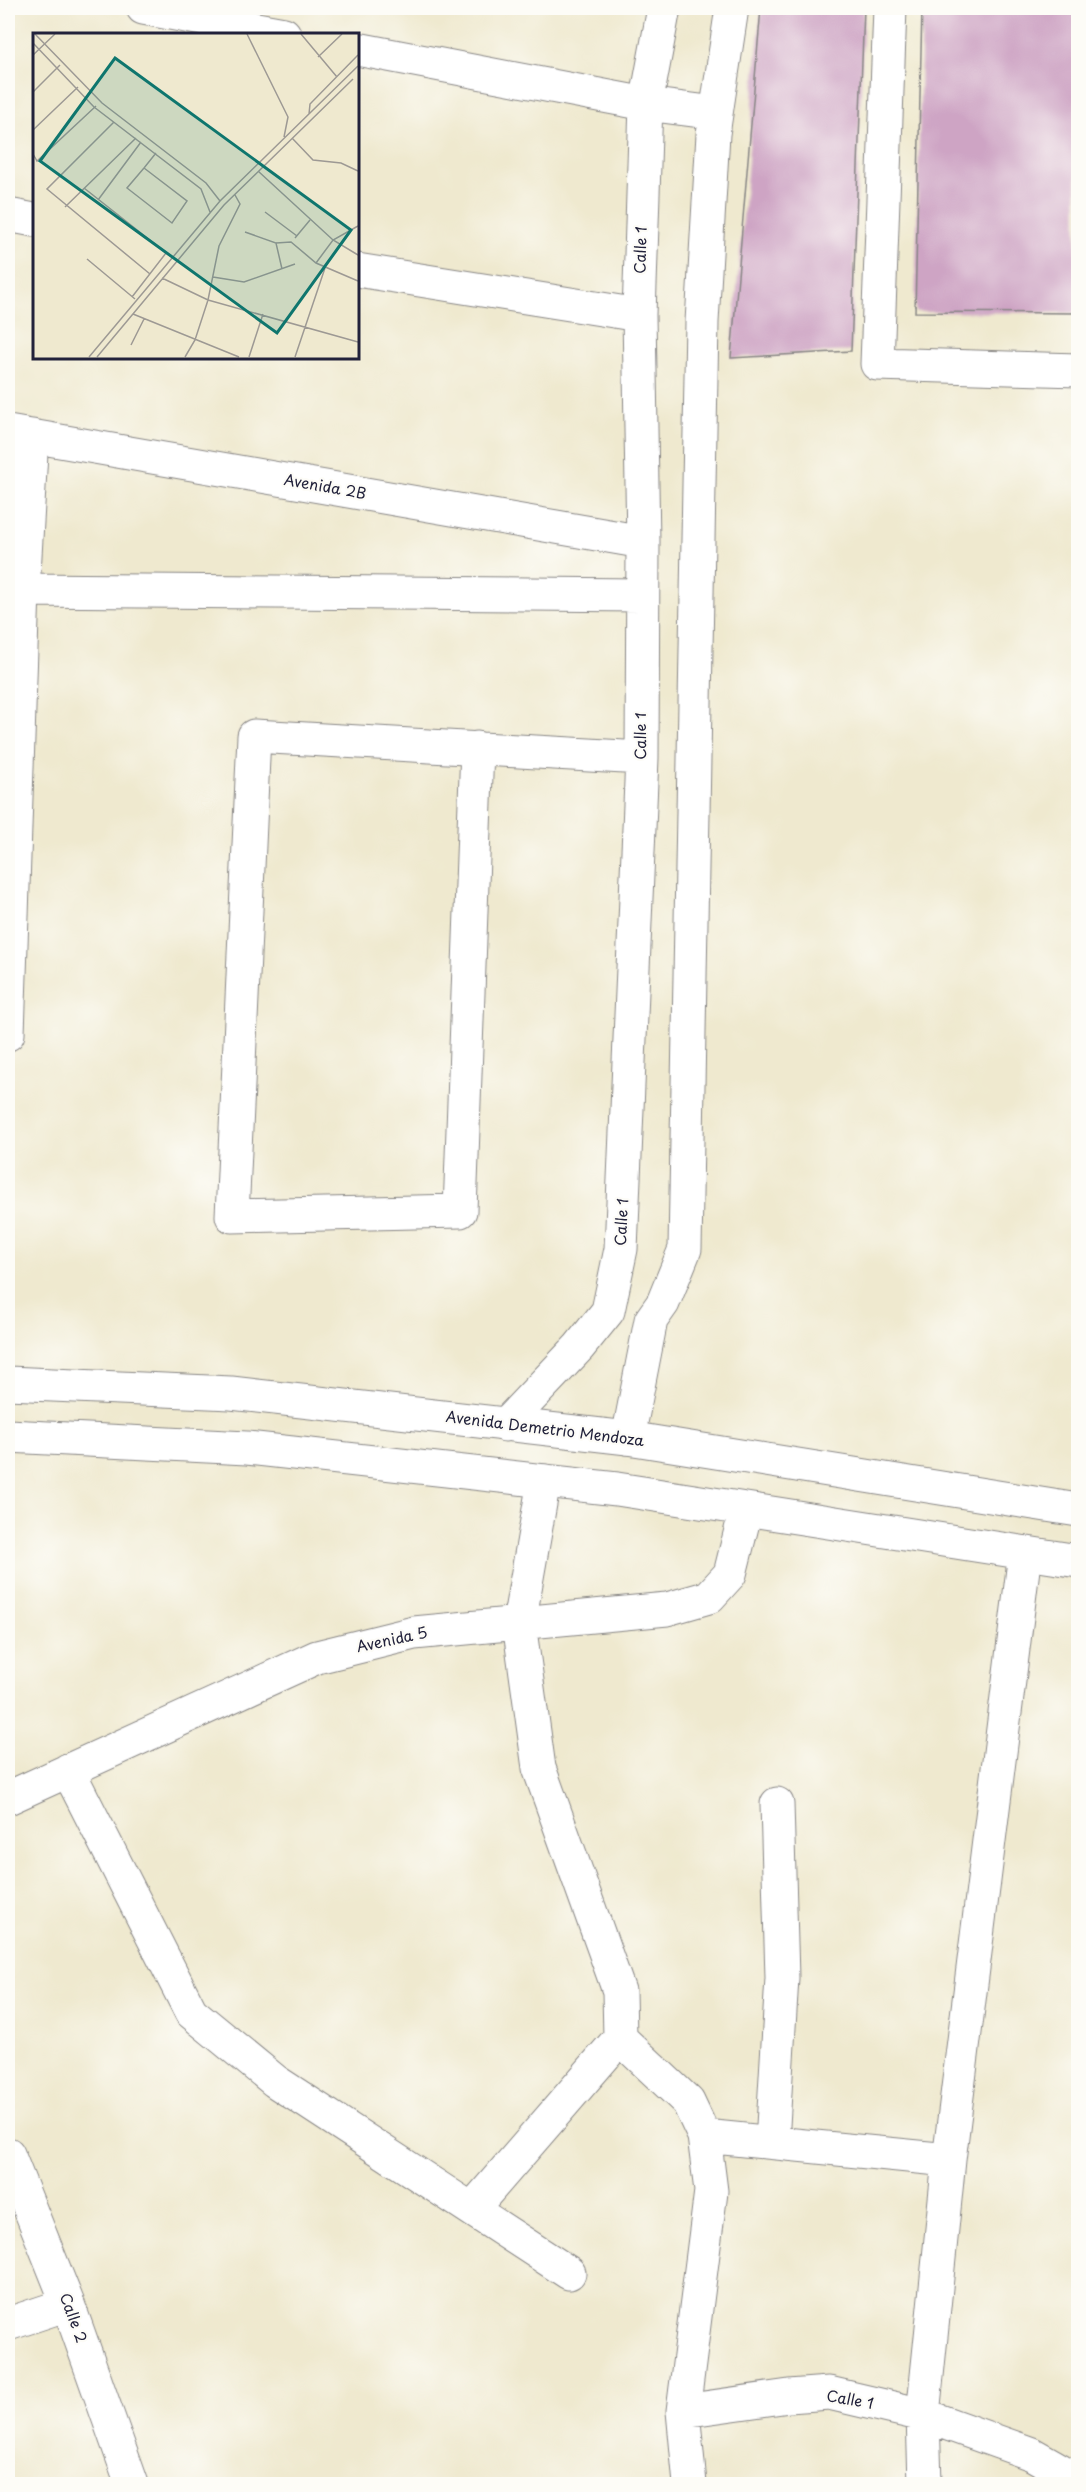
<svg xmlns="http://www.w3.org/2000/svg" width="1086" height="2492" font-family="'Playpen Sans',sans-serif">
<rect width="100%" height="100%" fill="#fdfcf7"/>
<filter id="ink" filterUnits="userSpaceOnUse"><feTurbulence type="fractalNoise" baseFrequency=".0167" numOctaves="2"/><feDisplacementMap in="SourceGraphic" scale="12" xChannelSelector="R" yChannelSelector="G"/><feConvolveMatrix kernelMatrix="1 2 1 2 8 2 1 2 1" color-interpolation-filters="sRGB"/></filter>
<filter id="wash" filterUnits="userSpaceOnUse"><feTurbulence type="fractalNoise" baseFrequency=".008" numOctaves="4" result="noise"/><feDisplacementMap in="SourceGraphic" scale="24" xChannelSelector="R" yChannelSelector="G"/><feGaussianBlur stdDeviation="1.35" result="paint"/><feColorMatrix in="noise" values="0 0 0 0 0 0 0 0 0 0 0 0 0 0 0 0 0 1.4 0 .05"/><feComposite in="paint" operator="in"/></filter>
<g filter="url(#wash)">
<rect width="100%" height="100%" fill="#efe9cf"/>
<g id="blocks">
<path fill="#cea4c4" d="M761,8H864L851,351L731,358Z
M922,8H1076L1077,313L915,312Z"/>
</g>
</g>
<g filter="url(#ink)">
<use href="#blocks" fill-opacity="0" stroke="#888685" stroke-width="1.5"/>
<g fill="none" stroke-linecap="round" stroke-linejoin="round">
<defs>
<path id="minor" d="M143,8L284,34
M890,8L877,364L1078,370
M357,49L646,104L716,113
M8,215L34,220
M357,270L639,315
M8,432L643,542
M23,590L641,595
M477,748L460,1211L232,1216L254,736L642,758
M8,1034L23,590L32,436
M505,1425L579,1347L608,1311L621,1249L642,758L643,542L639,315L646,104L664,8
M628,1438L651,1320L663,1303L685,1249L702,322L713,134L732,8
M68,1770L191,2012L275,2081L569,2273
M8,1798L317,1657L414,1633L667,1609L709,1597L730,1574L746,1510
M620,2038L688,2102L704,2136L711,2191L683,2411L690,2484
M704,2136L949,2160
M772,2142L782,1978L777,1804
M8,2154L68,2304L132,2484
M472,2209L620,2038L619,1991L539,1768L519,1623L544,1481
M8,2324L68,2304
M683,2411L789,2396L829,2393L923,2415L1032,2454L1078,2480
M925,2484L923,2415L949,2160L1025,1553"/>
<path id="major" d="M8,1383L231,1393L628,1438L1078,1510
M8,1436L247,1448L617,1489L1078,1561"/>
</defs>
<use href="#minor" stroke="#888685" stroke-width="35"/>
<use href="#major" stroke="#888685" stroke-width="35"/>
<use href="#minor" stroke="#fff" stroke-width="33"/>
<use href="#major" stroke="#fff" stroke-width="33"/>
</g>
</g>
<g text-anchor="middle" stroke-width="4.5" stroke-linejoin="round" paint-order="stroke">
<g font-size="15" fill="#22223b" stroke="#fdfcf7">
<text transform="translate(641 250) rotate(-88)" y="5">Calle 1</text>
<text transform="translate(325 487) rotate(10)" y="5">Avenida 2B</text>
<text transform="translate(641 736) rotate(-90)" y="5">Calle 1</text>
<text transform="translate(622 1222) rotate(-87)" y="5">Calle 1</text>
<text transform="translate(545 1429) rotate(7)" y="5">Avenida Demetrio Mendoza</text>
<text transform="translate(392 1640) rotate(-12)" y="5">Avenida 5</text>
<text transform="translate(73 2318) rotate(70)" y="5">Calle 2</text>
<text transform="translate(850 2400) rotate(10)" y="5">Calle 1</text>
</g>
</g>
<g transform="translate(33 33)">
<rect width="326" height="326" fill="#efe9cf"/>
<path fill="none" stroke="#9d9994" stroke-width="1.5" d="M2,1L69,70L173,150L187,168M214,1L255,84L251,104M268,1L304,44M0,10L61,74L168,156L177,179M0,22L22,1M285,24L309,1M0,59L27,32M276,81L277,71L325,22M81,89L14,156L117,241M0,97L45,54M259,105L280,127L308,130L325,138M0,121L4,128L63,73M111,135L154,168L139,190L94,155L111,135L123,120M225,138L300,207L325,222M51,155L133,220L99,264M65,167L108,109M32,174L103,105M232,179L264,203M212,199L243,210L249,236M262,205L277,187M243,210L258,209L283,230L325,248M54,226L102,266M283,230L300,207L325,193M180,244L211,249L262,231M129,245L175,267L325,309M100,281L206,324M98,312L111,286M56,324L187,168L325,33M64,324L191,172L320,46M152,324L162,307L175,267L186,213L207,171L202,162M216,324L230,281M262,324L292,235"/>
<path fill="#0f766e" fill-opacity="0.15" stroke="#0f766e" stroke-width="3" d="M82,25L318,197L244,300L7,128Z"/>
<rect width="326" height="326" fill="none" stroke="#22223b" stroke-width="3"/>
</g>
<rect width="1086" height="2492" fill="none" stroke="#fdfcf7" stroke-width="30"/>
</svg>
